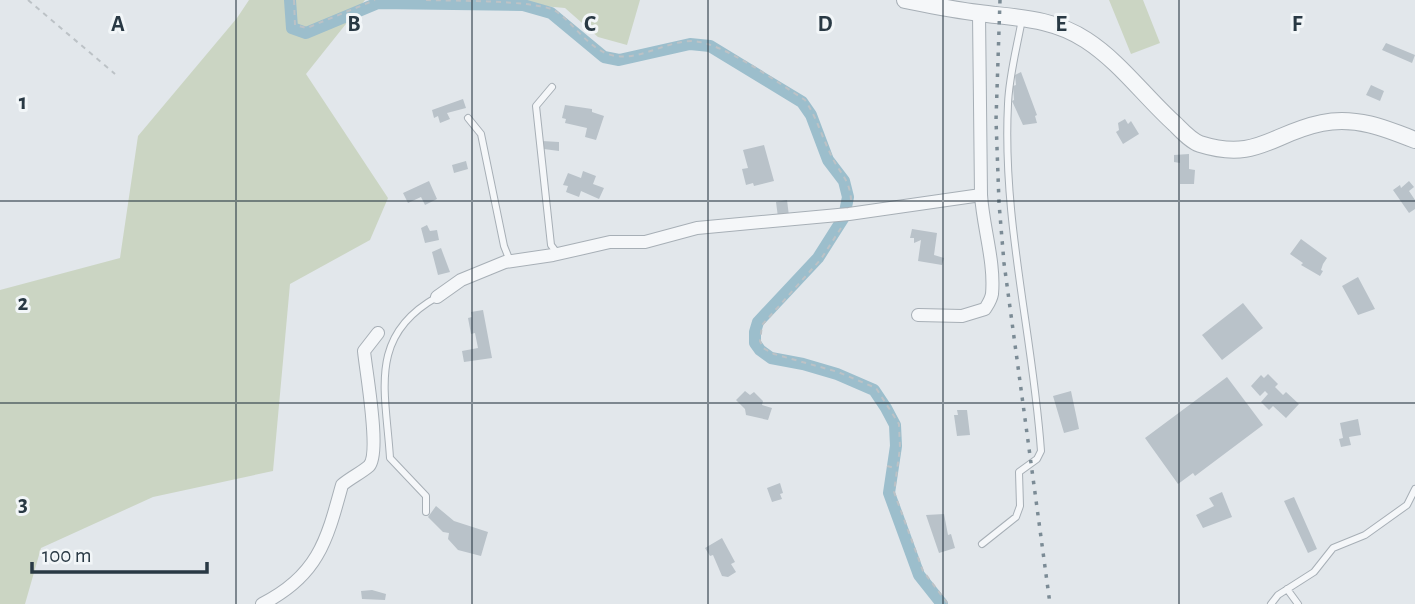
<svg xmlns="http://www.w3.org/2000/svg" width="1415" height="604" font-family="'Alegreya Sans',sans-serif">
<rect width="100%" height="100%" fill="#e2e7eb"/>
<path fill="#cbd5c3" d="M249,0H365L306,74L388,198L370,240L290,284L273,471L153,497L41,548L25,604H0V290L120,258L138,136L237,18Z
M472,0H640L627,45L598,37L565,8Z
M1109,0H1143L1160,43L1131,54Z"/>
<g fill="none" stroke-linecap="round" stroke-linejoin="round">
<path stroke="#9cbecc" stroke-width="12" d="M290,0L292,28L306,33L378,3L523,5L551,13L604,57L619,60L690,44L710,46L802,102L811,115L828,160L844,181L848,197L845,212
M844,217L818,258L758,322L755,332V343L760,350L771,358L803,364L837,374L874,390L886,408L895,425L896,446L889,493L919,575L942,604"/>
</g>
<path fill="#b9c2c9" d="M1386,43L1415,55L1412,63L1382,50Z
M1021,72L1037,115L1035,116L1037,123L1023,125L1012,101L1014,100L1013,86L1016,85L1015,75Z
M1371,85L1384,91L1380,101L1366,95Z
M463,99L466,108L447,113L450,119L440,123L438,116L434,118L432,110Z
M565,105L592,109V112L604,116L596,140L585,137L587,128L565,123L566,119L562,118Z
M1125,119L1128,124L1131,121L1139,134L1123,144L1116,132L1119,130L1118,123Z
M542,141L559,142V151L544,149Z
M764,145L774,181L754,186L753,183L746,185L742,169L748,168L743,150Z
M1189,154V169L1195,170L1194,184H1180V163L1174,162V155Z
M466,161L468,169L454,173L452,165Z
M583,171L596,176L593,184L604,188L599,199L581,191L579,197L566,192L568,186L563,185L568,173L581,178Z
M429,181L437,199L425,205L421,197L408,203L403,193Z
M1409,181L1414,187L1409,191L1415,200V209L1409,213L1393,190L1400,185L1401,188Z
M787,200L789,216L778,217L776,202Z
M427,225L430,231L437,230L439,240L425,243L421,228Z
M912,229L937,233L934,255L944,258L942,265L918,261L921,240L914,243V238H910Z
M1301,239L1327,258L1323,264L1321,270L1323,271L1320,276L1301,265L1303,263L1290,254Z
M441,248L450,272L438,275L432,252Z
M1358,277L1375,309L1358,315L1342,286Z
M1243,303L1263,328L1222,360L1202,335Z
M483,310L492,358L464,362L462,351L478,348L475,333L471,334L468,318L472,317L471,312Z
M1268,374L1278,384L1275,387L1283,395L1286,392L1299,404L1286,418L1273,406L1269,410L1261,402L1268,394L1265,391L1260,396L1251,386L1261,375L1264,378Z
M1227,377L1263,425L1195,476L1193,473L1178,484L1145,438Z
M745,391L750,395L754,392L763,401L762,405L772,408L768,420L746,415L745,409L736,400Z
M1071,391L1079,429L1064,433L1053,396Z
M957,410H967L970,435L957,436L954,415H958Z
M1358,419L1361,435L1349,437L1351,445L1341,447L1339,439L1343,438L1340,423Z
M780,483L783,493L780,494L782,499L772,502L767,488Z
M1222,492L1232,517L1203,528L1196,515L1214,506L1209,498Z
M1294,497L1317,549L1308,553L1284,501Z
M436,506L454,521L488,532L481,556L458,550L448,539L449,533L443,532L428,517Z
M944,514L948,535L951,534L955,548L939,553L926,515Z
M722,538L735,562L731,564L736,572L728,577L722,576L713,555L710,556L705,548Z
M372,590L386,594L385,600L362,599L361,591Z"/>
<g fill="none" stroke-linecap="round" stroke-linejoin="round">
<defs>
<path id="service" d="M552,87L536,106L551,245L557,253
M468,118L481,134L504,246L510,261
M426,512V496L390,458C386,392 367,336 437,297
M982,544L1016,517L1020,506L1019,472L1037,459L1041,451C1033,335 1002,221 1008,104C1009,76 1017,47 1022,19
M1287,589L1298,604
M1271,604L1278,595L1314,572L1333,548L1365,535L1407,505L1415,489"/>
<path id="minor" d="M437,297L461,280L505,262L553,255L610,242H645L697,228L849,214L981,195
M918,315L962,316L985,309C988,304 991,300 992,294C995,262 983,227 981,195L979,14
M262,604C318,576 327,540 342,485C350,478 361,473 369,466C381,453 366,372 364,351L378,333"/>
<path id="tertiary" d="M905,0C930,5 954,10 979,13C1017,18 1053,18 1086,40C1120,62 1145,97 1175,124C1182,131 1191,141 1200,144C1257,162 1272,133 1322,123C1355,116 1385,128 1415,140"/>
</defs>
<use href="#service" stroke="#a7afb6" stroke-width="8"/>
<use href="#minor" stroke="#a7afb6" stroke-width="14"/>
<use href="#tertiary" stroke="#a7afb6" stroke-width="18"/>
<path stroke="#bcc2c6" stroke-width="2" stroke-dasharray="5 5" stroke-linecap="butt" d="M28,0L115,74
M294,0L295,25L307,28L375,0
M426,0C456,1 530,0 554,10C573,22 586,46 608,54C636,64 664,41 692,41C723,42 778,83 805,100C817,118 822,137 831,155C839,173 850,179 851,200
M841,228L821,259L762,325L760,341L763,348L774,354L838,372L876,388L899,424L900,448L894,492L923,571L948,604
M887,466L895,468"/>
<use href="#service" stroke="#f5f7f9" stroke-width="6"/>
<use href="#minor" stroke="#f5f7f9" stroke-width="12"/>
<use href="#tertiary" stroke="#f5f7f9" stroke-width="16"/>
<path stroke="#7b8b95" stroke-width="3.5" stroke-dasharray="3.5 7" stroke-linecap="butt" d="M1000,0L996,120L999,203L1004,263L1050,604"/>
</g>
<path fill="none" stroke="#293944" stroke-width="2" stroke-opacity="0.55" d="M236,0V604M472,0V604M708,0V604M943,0V604M1179,0V604M0,201H1415M0,403H1415"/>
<g font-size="23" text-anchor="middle" font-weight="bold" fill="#293944" stroke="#f2f6f8" stroke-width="6" stroke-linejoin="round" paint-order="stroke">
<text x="118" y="31">A</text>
<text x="354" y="31">B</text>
<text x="590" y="31">C</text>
<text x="825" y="31">D</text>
<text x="1061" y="31">E</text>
<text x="1297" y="31">F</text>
<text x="23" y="109">1</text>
<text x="23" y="310">2</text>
<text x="23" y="511">3</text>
</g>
<path d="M32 562v10h175v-10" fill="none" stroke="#293944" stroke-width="3.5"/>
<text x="42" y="562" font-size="21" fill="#293944" stroke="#f2f6f8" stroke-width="5" paint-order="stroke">100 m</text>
</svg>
